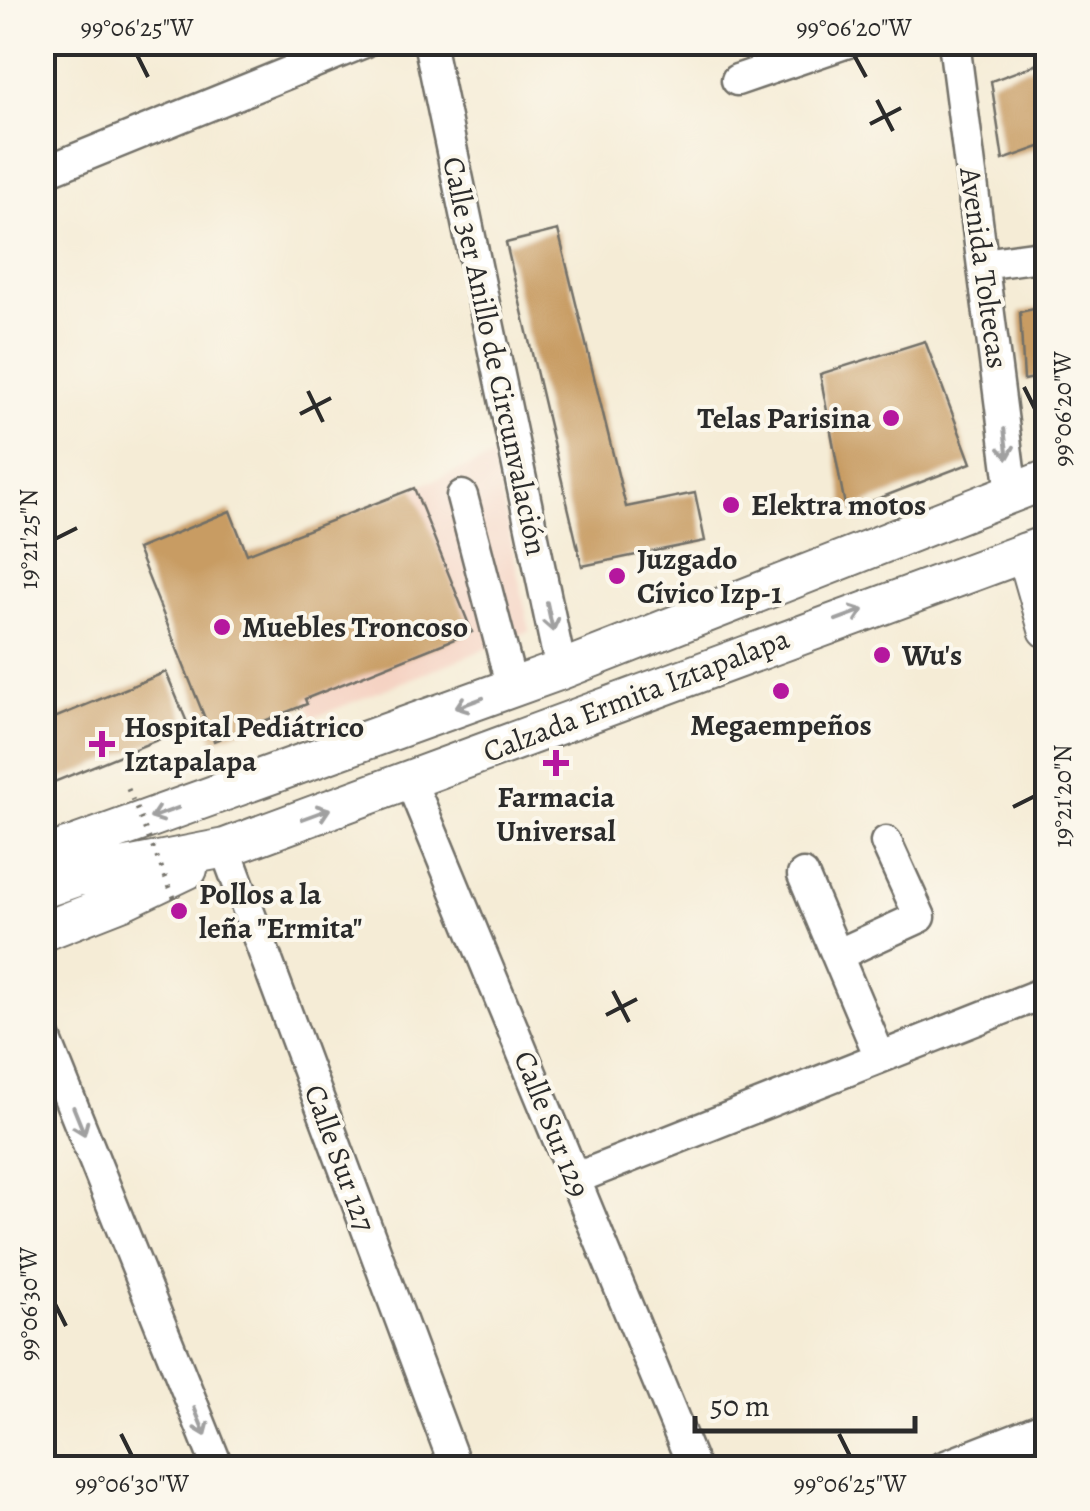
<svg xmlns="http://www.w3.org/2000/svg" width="1090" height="1511" font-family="Alegreya,serif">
<rect width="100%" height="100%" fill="#fbf7ec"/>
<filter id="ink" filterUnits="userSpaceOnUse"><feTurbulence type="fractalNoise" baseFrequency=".01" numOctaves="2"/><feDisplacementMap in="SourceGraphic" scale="20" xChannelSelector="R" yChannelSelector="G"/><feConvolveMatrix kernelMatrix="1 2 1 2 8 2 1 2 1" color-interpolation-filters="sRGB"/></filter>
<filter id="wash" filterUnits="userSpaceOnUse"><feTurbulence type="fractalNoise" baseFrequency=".0048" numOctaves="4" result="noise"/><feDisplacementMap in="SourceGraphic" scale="40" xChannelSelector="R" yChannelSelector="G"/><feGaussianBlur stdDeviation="2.25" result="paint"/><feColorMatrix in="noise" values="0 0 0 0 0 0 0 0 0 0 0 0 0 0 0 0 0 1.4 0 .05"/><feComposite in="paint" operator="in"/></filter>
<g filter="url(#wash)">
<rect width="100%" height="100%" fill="#f5ecd6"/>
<path fill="#f5d2c2" d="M493,457L530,631L313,718L247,554Z"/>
<g id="blocks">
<path fill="#c89c63" d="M1048,60V144L1003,160L991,81Z
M558,230L626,507L695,493L705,541L582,566L506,243Z
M1048,306V354L1041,355L1040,377L1024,380L1020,312Z
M925,341L971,463L846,511L820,374Z
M414,488L472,632L305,699L307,704L214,741L137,549L230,511L247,554Z
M166,672L189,727L42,787V723Z"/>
</g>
</g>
<g filter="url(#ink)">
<use href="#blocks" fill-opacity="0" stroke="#726f67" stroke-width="2.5"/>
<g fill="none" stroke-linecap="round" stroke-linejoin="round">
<defs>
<path id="minor" d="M429,42L561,670
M954,42L1012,493
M737,80L848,42
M42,173L364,42
M983,264L1048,255
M462,496L512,688
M410,780L694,1468
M225,848L456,1468
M803,875L880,1057
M837,955L920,917L886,842
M42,1030L218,1468
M574,1179L1048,991
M941,1468L1048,1426"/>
<path id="major" d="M1026,552L1048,629
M42,857L561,670L1048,479
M42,889L76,877L225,848L1048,544
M42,932L121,901L188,869"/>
</defs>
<use href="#minor" stroke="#726f67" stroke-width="35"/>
<use href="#major" stroke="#726f67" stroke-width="42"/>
<use href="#minor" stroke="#fff" stroke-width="30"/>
<use href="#major" stroke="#fff" stroke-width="38"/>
<path stroke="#726f67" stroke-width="5" stroke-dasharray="2.5 8" stroke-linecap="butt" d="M128,789L176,902"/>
</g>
<defs><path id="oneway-shaft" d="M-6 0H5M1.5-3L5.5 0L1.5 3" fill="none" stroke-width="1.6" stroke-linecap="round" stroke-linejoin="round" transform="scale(2.5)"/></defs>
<g stroke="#a0a0a0">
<use href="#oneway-shaft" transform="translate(1006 444) rotate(83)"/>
<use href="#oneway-shaft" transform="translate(850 615) rotate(-20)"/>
<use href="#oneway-shaft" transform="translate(550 617) rotate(78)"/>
<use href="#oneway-shaft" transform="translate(469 703) rotate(160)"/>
<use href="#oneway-shaft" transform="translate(164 813) rotate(160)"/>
<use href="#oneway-shaft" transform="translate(316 814) rotate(-20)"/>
<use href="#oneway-shaft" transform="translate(79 1121) rotate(68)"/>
<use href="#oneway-shaft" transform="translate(200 1422) rotate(68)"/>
</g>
</g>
<path fill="none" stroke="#2b2b2b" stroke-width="4" d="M137,55L148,77M854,55L866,77M877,100L893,131M870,124L901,108M1024,387L1035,409M308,391L323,422M300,414L331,398M55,539L77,528M1013,807L1035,796M613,991L629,1022M606,1015L637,999M55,1304L66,1326M121,1434L132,1456M839,1434L850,1456"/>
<g fill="#b5179e" stroke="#fbf7ec" stroke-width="4">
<circle cx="891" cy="418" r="10"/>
<circle cx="731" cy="505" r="10"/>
<circle cx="617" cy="576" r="10"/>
<circle cx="222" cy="627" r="10"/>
<circle cx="882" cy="655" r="10"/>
<circle cx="781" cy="691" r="10"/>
<path d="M97 729h10v10h10v10h-10v10h-10v-10h-10v-10h10z"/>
<path d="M551 748h10v10h10v10h-10v10h-10v-10h-10v-10h10z"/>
<circle cx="179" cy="911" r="10"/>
</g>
<g text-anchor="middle" stroke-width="8" stroke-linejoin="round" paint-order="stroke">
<g font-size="30" fill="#2b2b2b" stroke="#fbf7ec">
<text transform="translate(984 268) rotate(82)" y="10">Avenida Toltecas</text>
<text transform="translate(495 356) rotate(78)" y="10">Calle 3er Anillo de Circunvalación</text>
<text transform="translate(636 695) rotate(-21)" y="10">Calzada Ermita Iztapalapa</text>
<text transform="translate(552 1124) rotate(68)" y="10">Calle Sur 129</text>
<text transform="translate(340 1158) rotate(70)" y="10">Calle Sur 127</text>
</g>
<g font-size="30" font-weight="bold" fill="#2b2b2b" stroke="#fbf7ec" text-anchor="start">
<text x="871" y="428" text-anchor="end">Telas Parisina</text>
<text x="751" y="515">Elektra motos</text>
<text x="637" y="569">Juzgado<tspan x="637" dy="34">Cívico Izp-1</tspan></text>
<text x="242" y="637">Muebles Troncoso</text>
<text x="902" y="665">Wu's</text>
<text x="781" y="735" text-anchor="middle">Megaempeños</text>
<text x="124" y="737">Hospital Pediátrico<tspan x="124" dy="34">Iztapalapa</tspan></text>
<text x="556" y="807" text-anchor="middle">Farmacia<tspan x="556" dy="34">Universal</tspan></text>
<text x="199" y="904">Pollos a la<tspan x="199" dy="34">leña "Ermita"</tspan></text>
</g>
</g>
<rect width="1090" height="1511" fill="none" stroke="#fbf7ec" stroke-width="110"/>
<path d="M695 1416v15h220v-15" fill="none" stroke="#2b2b2b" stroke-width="5"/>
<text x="710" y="1416" font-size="30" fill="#2b2b2b" stroke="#fbf7ec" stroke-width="8" paint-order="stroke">50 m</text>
<rect x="55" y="55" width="980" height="1401" fill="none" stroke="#2b2b2b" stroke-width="4"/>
<g font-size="25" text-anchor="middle" fill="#2b2b2b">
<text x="137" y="36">99°06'25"W</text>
<text x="854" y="36">99°06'20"W</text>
<text transform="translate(1062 409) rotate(-90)" y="9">99°06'20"W</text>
<text transform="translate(28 539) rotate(-90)" y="9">19°21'25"N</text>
<text transform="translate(1062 796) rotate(-90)" y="9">19°21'20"N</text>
<text transform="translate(28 1304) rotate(-90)" y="9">99°06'30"W</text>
<text x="132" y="1492">99°06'30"W</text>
<text x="850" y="1492">99°06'25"W</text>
</g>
</svg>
